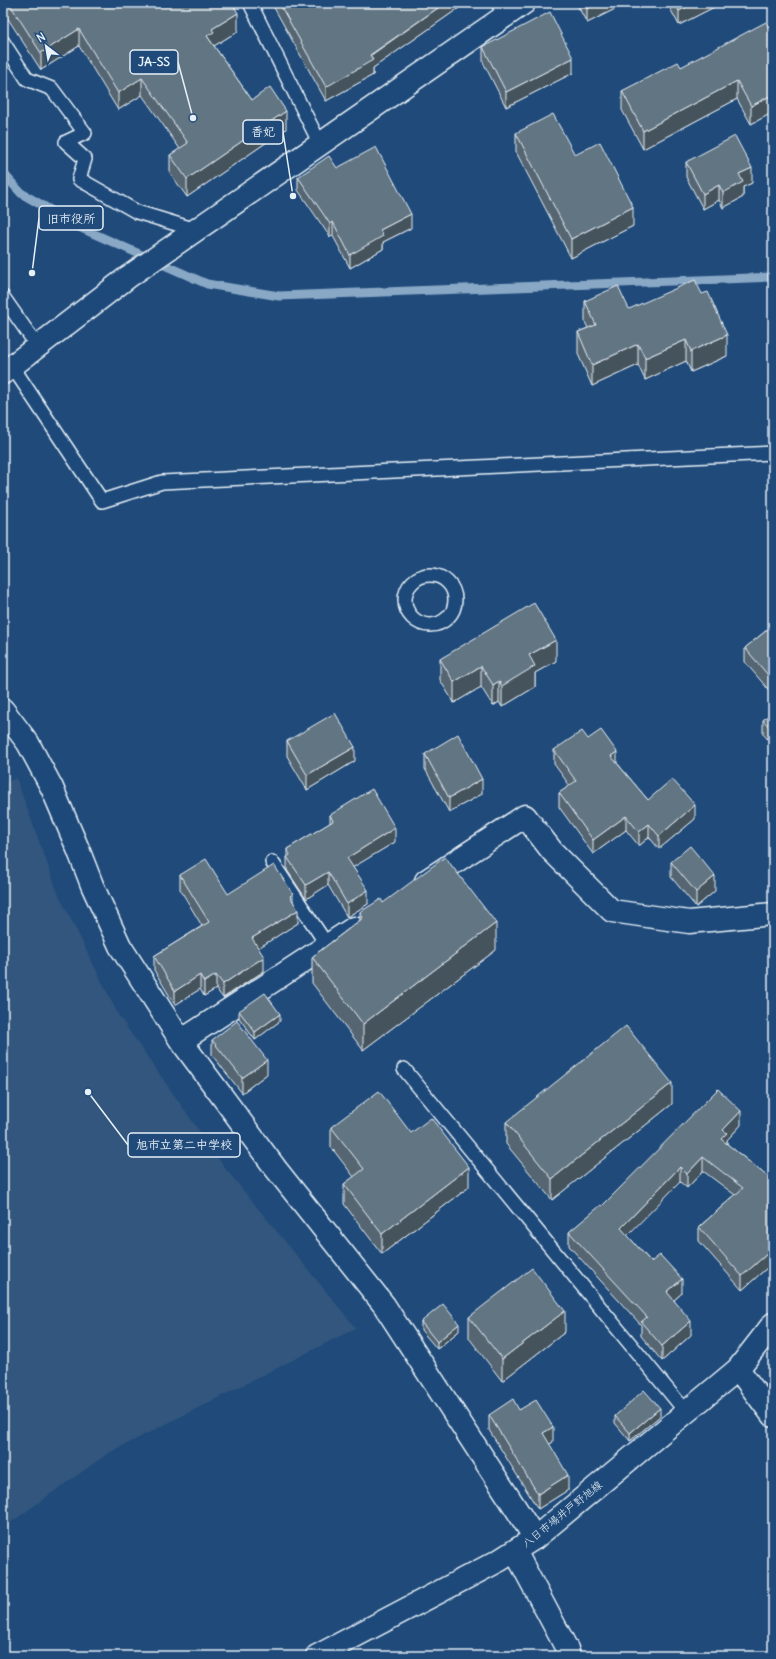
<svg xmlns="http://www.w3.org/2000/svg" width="776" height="1659" font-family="Delius,'Klee One',sans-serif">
<rect width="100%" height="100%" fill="#1f4a7a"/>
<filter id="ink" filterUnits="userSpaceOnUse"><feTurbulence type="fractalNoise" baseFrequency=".025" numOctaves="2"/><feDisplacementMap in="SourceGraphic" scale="8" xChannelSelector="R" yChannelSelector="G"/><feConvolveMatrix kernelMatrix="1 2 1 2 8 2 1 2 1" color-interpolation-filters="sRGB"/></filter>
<g filter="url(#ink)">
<path fill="#33577d" d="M16,778L58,893L119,1016L225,1168L356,1328L107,1454L3,1528V784Z"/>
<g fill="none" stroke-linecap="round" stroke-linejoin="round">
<path stroke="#89a8c6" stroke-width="9" d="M3,173L21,193L81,228L207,284L279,296L773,277"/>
<defs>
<path id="lane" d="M250,3L320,144
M498,3L505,16
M3,42L27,79L52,89L85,133L66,142L85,159L79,179L137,212L196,230
M3,297L38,347
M12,366L102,501L162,482L773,453
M405 600a25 25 0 1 1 50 0a25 25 0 1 1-50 0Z
M272,862L327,945
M404,1069L686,1412"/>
<path id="street" d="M3,710L28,743L52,788L78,849L92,885L120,946L181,1041L276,1169L384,1305L535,1538
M426,881L525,816L552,851L612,911L689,922L773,914
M181,1041L354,928
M738,1369L773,1416
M515,1551L567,1649L569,1656"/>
<path id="secondary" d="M3,373L128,277L524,3
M317,1656L500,1560L535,1538L738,1369L773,1324"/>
</defs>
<use href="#lane" stroke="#e8f1f8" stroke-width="16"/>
<use href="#street" stroke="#e8f1f8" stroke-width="25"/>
<use href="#secondary" stroke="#e8f1f8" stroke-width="25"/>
<use href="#lane" stroke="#1f4a7a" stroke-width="13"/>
<use href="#street" stroke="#1f4a7a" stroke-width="22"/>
<use href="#secondary" stroke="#1f4a7a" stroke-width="22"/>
</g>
<path fill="#546571" stroke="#e8f1f8" d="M3,3H232L238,31L214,46L252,100L286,129L187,197L170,173V155L180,149L142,95L118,110L79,46L41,70L3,11Z
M272,3H466L373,68V75L326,101L272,4Z
M576,3H635L625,9L623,5L587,23Z
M667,3H722L679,25Z
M773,36V121L770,114L751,124L737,99L643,149L622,110V91L681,67Z
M483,47L573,73L506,107L483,62Z
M516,133L575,155L633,226L571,258L516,152Z
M686,162L752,183L743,187V197L723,208L719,200L703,209L686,177Z
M337,168L411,228L383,242V249L350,268L333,236L330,237L298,190V177Z
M585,301L629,309L727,356L691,372L686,361L645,380L638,365L592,386L578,354V332L588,328L585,322Z
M773,625V695L745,662V648Z
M440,659L556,661L535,673V687L502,707L499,702L493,706L481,687L454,703L440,680Z
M773,712V745L763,734V720Z
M588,739L617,763L648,800L695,819L659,849L649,837L639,846L626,830L593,854L559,807V793L570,786L554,764V750Z
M287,741L355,761L307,790L287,756Z
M425,754L482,794L449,812L425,769Z
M330,815L395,842L353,867L368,904L347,917L328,885L306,899L287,870V849L330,823Z
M671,862L715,891L696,907L671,877Z
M180,875L228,894L293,901L298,923L258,948L264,971L223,998L216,989L204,996L200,989L175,1005L154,970V956L202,926L180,889Z
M383,903L496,950L363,1050L312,983V957L360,920V912Z
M239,1011L280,1021L255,1040L239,1018Z
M212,1040L267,1074L242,1093L212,1055Z
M672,1104L552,1200L506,1144V1122Z
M741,1125L727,1140V1144L773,1181V1270L768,1267L742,1290L699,1241V1227L735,1195L703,1171L687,1188L680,1182L627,1235L651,1262L682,1293L674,1300L691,1335L662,1361L641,1336V1325L569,1246V1232L602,1206Z
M331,1127L411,1133L469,1187L382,1254L344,1204V1184L354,1177L331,1147Z
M469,1317L565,1332L502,1381L469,1338Z
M421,1322L459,1331L437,1349L421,1330Z
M519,1410L553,1442L549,1444L568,1490L538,1509L489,1430V1415Z
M615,1416H660L630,1441L615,1423Z"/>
<path fill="#45525c" stroke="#e8f1f8" d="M445,3H466L373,68V75L326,101V87Z
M598,3H623V5L587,23V9Z
M625,3H635L625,9Z
M694,3H722L679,25V11Z
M238,13V31L214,46L207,36L212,29Z
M79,29V46L41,70V53Z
M573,58V73L506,107V92Z
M142,78V95L118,110V93Z
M737,81V99L643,149V131Z
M770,96V114L751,124V106Z
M286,111V129L187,197V179Z
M752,168V183L743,187V197L723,208V193L739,174Z
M719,185V200L703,209V194Z
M633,207V226L571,258V239Z
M411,214V228L383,242V249L350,268V255L380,230Z
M333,222V236L330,237V224Z
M727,335V356L691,372V351Z
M686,340V361L645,380V358Z
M638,344V365L592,386V365Z
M556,640V661L535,673V687L502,707V686L529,655Z
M481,666V687L454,703V682Z
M499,681V702L493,706V685Z
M355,747V761L307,790V775Z
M617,752V766L611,756Z
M482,779V794L449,812V798Z
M695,805V819L659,849V836Z
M626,816V830L593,854V840Z
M649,824V837L639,846V832Z
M395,828V842L347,871V858Z
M328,872V885L306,899V885Z
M715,876V891L696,907V892Z
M368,890V904L347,917V904Z
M293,894V908L290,896Z
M298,910V923L252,952V938Z
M496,923V950L363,1050V1024Z
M264,957V971L223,998V984Z
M200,975V989L175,1005V991Z
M216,975V989L204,996V982Z
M280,1014V1021L255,1040V1032Z
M267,1060V1074L242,1093V1078Z
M672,1083V1104L552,1200V1179Z
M741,1111V1125L727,1140V1147L721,1139L723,1130Z
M703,1157V1171L687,1188V1174Z
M469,1167V1187L382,1254V1234Z
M680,1167V1182L621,1242V1228Z
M768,1253V1267L742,1290V1276Z
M682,1279V1293L667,1306V1292Z
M565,1311V1332L502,1381V1359Z
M691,1321V1335L662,1361V1346Z
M459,1324V1331L437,1349V1342Z
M660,1408V1416L630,1441V1433Z
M553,1427V1442L543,1448V1433Z
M568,1475V1490L538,1509V1494Z"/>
<path fill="#627583" stroke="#e8f1f8" d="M9,3H232L238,13L212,29L214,32L207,36L252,100L270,87L286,111L187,179L170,155L188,143L142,78L118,93L79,29L41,53Z
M279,3H445L370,55L373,60L326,87Z
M584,3H598L587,9Z
M675,3H694L679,11Z
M550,12L573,58L506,92L483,47Z
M766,22L773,36V103L770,96L751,106L737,81L643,131L622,91L678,62L681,67Z
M553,114L575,155L600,142L633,207L571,239L516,133Z
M735,136L752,168L739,174L743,182L723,193L719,185L703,194L686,162Z
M376,147L411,214L380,230L383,236L350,255L333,222L330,224L298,177L329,156L337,168Z
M695,280L702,294L708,292L727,335L691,351L686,340L645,358L638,344L592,365L578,332L596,325L585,301L618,286L629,309Z
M534,603L556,640L529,655L535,666L502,686L499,681L493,685L481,666L454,682L440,659Z
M773,625V681L745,648Z
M773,712V731L763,720Z
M335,713L355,747L307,775L287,741Z
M601,730L617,752L611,756L648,800L672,779L695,805L659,836L649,824L639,832L626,816L593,840L559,793L576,781L554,750L582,731L588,739Z
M458,734L482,779L449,798L425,754Z
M372,789L395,828L347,858L368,890L347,904L328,872L306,885L287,857L290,855L287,849L333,821L330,815Z
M690,846L715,876L696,892L671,862Z
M445,857L496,923L363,1024L312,957L363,918L360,912L381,899L383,903Z
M206,859L228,894L274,865L293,894L290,896L298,910L252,938L264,957L223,984L216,975L204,982L200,975L175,991L154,956L209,922L180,875Z
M265,993L280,1014L255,1032L239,1011Z
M237,1021L267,1060L242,1078L212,1040Z
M626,1026L672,1083L552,1179L506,1122Z
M718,1089L741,1111L723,1130L727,1133L721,1139L773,1181V1256L768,1253L742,1276L699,1227L743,1188L703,1157L687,1174L680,1167L621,1228L651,1262L660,1255L682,1279L667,1292L691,1321L662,1346L641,1322L647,1317L569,1232L601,1205L602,1206Z
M379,1091L411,1133L431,1118L469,1167L382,1234L344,1184L364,1169L331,1127Z
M532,1268L565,1311L502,1359L469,1317Z
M443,1304L459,1324L437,1342L421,1322Z
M644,1390L660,1408L630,1433L615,1416Z
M513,1399L519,1410L536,1400L553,1427L543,1433L568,1475L538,1494L489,1415Z"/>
</g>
<g text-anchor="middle" stroke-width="3" stroke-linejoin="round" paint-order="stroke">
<g font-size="11" fill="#e8f1f8" stroke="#1f4a7a">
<text transform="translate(562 1514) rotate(-39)" y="4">八日市場井戸野旭線</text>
</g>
</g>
<path fill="none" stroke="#e8f1f8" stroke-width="1.5" d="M193 118L178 62M293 196L283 132M32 273L39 218M88 1092L128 1145"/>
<g fill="#e8f1f8" stroke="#1f4a7a" stroke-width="1.5">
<circle cx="193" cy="118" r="4"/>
<circle cx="293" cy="196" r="4"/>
<circle cx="32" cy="273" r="4"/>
<circle cx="88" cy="1092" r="4"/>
</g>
<g fill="#1f4a7a" stroke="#e8f1f8" stroke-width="1.5">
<rect x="130" y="50" width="48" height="24" rx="4"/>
<rect x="243" y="120" width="40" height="24" rx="4"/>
<rect x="39" y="206" width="64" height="24" rx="4"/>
<rect x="128" y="1133" width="112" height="24" rx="4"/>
</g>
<g font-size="12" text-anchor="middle" font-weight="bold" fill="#e8f1f8">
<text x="154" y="66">JA-SS</text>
<text x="263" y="136">香妃</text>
<text x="71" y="223">旧市役所</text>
<text x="184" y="1149">旭市立第二中学校</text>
</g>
<rect width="776" height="1659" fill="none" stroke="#1f4a7a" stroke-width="16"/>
<rect x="8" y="8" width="760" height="1643" fill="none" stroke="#e8f1f8" stroke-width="1.5" filter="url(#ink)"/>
<g transform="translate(46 46) rotate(329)" stroke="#1f4a7a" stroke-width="3" paint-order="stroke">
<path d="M0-3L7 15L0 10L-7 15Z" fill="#e8f1f8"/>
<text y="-6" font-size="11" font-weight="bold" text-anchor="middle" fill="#e8f1f8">N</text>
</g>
</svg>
